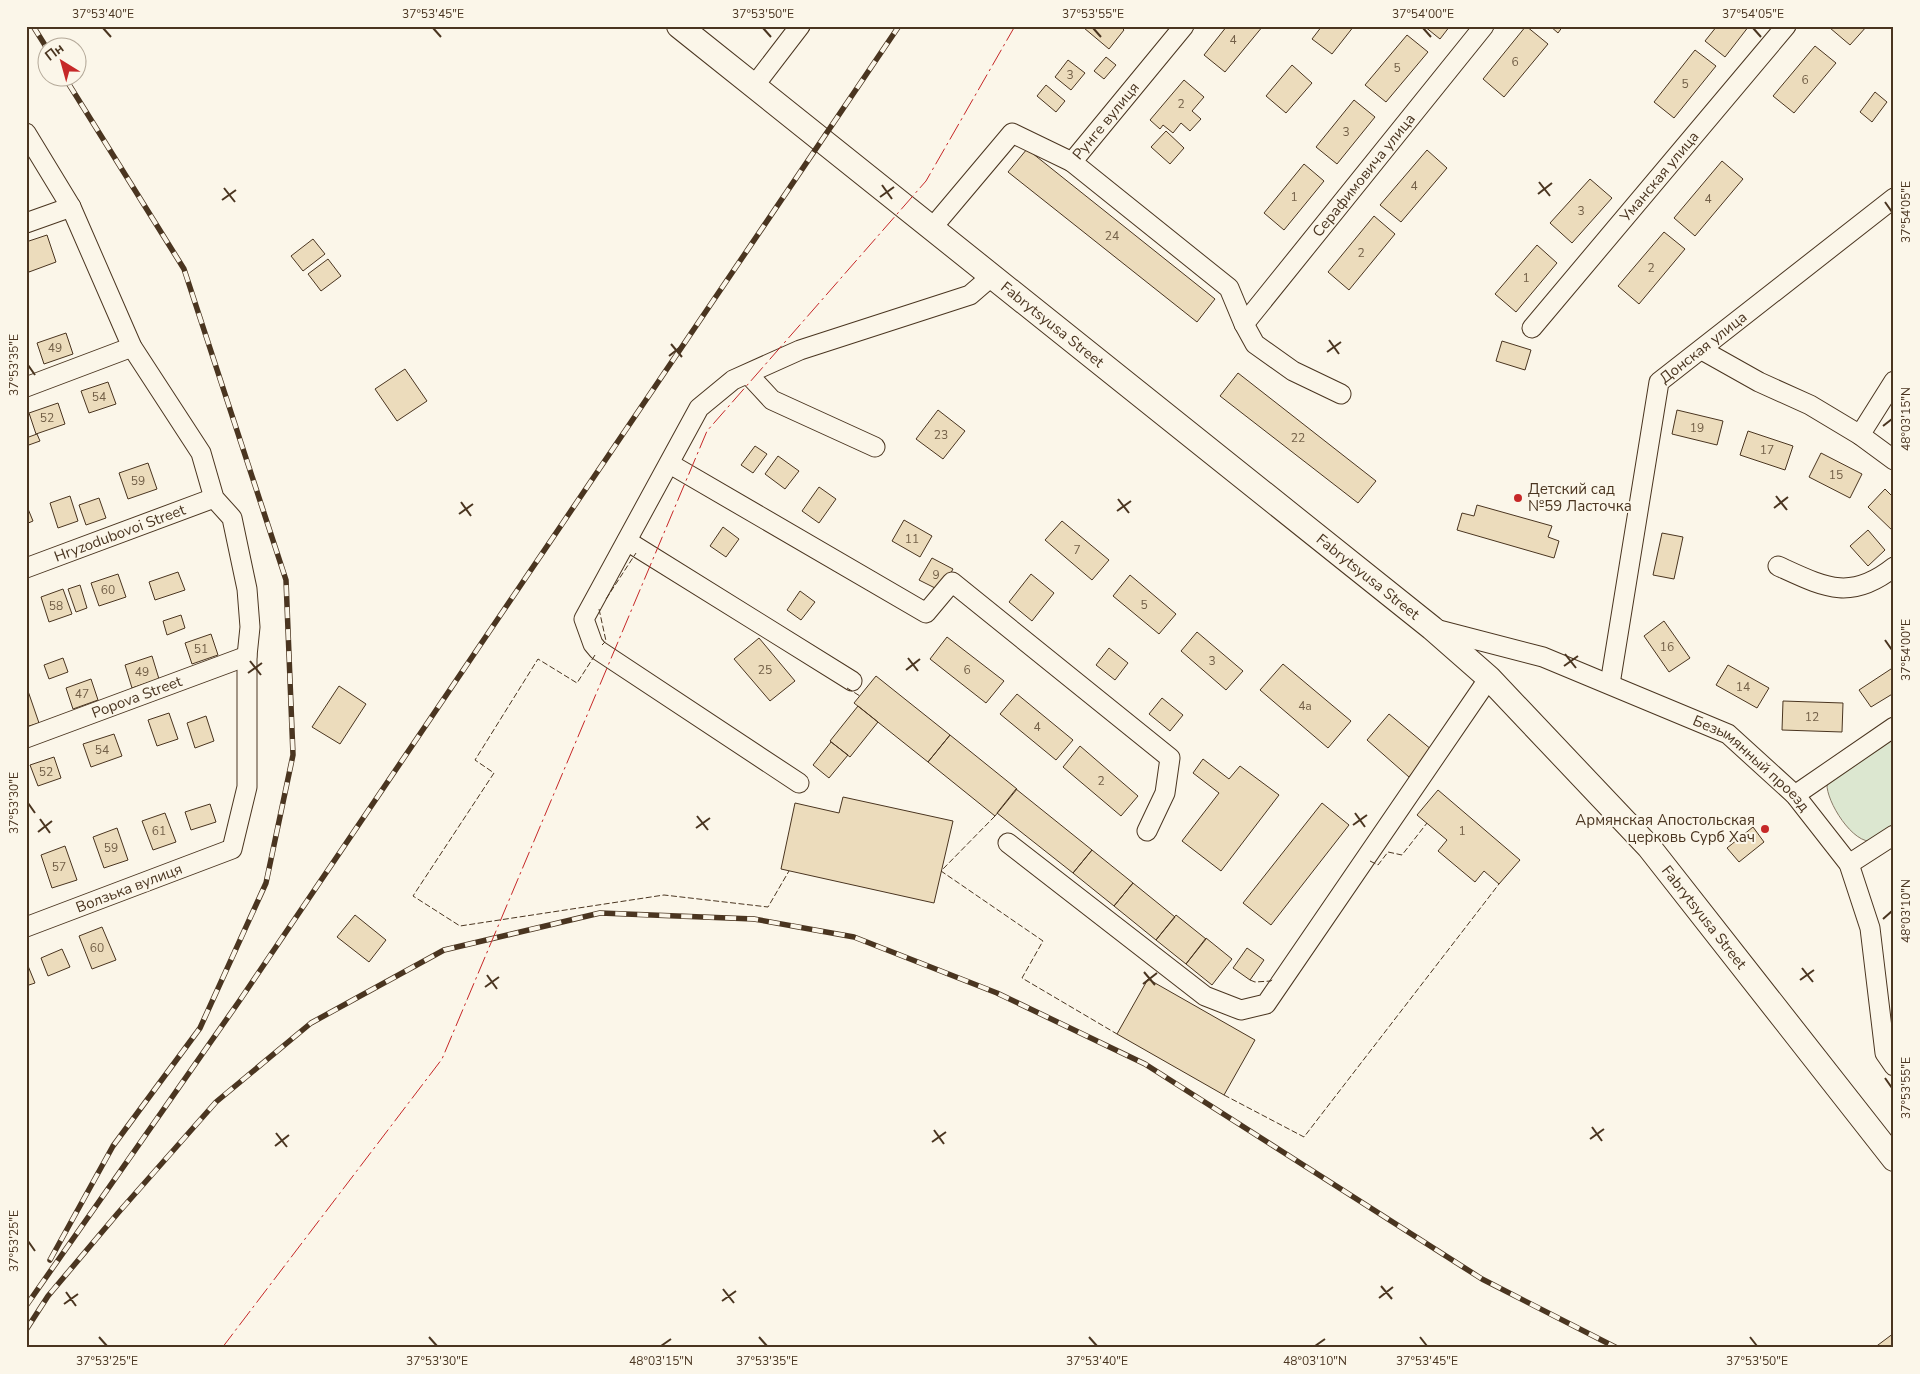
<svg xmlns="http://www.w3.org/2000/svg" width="1920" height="1374" font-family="'Nunito Sans',sans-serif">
<rect width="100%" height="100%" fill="#fbf6e9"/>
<path fill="#dce7d0" stroke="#887966" d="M1894,734V830C1887,834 1879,840 1873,841C1853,845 1826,801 1827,784Z"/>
<path fill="#ecdcbc" stroke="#4a3520" d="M1085,26H1120L1124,30L1109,49L1084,28Z
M1227,26H1263L1225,72L1204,55Z
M1322,26H1354L1332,54L1312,39Z
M1424,26H1450L1440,39Z
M1526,26L1548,44L1504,97L1483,79Z
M1550,26H1563L1558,33Z
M1717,26H1749L1725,57L1705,41Z
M1831,26H1867L1850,45L1830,28Z
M1407,35L1428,52L1386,102L1365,85Z
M1815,46L1836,63L1794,113L1773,96Z
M1695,50L1716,66L1674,118L1654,102Z
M1106,57L1116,65L1104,79L1094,71Z
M1068,60L1085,73L1071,90L1055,77Z
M1292,65L1312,83L1286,113L1266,96Z
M1184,80L1204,97L1192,111L1201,119L1190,131L1181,123L1173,133L1163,125L1160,129L1150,120Z
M1046,85L1065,101L1056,112L1037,96Z
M1875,92L1887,102L1872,122L1860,112Z
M1354,100L1375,117L1337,164L1316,147Z
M1166,131L1184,148L1170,164L1151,147Z
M1027,149L1215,299L1197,322L1008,172Z
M1427,150L1447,168L1401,222L1380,205Z
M1722,161L1743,179L1695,236L1674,218Z
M1304,164L1324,181L1284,230L1264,213Z
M1590,179L1612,198L1572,243L1550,223Z
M1374,216L1395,234L1349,290L1328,272Z
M1664,232L1685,249L1639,304L1618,286Z
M47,235L56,262L29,272L26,264V242Z
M313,239L325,254L303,271L291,256Z
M1537,245L1557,263L1516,312L1495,294Z
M328,259L341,276L321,291L308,274Z
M66,333L73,354L44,364L37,343Z
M1502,341L1531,350L1525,370L1496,361Z
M405,369L427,401L397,421L375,389Z
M1238,373L1376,481L1358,503L1220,396Z
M108,382L116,404L89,413L81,391Z
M58,403L65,424L36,434L29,413Z
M938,410L965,431L943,459L916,439Z
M1677,410L1723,421L1717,445L1672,434Z
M1748,431L1793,446L1785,470L1740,455Z
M37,434L40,441L26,446V438Z
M755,446L767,454L753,473L741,465Z
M1821,453L1862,474L1850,498L1809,477Z
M778,456L799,471L785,489L765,474Z
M148,463L157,489L128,499L119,473Z
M819,487L836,499L819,523L802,511Z
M1885,489L1894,498V532L1868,507Z
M70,496L78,521L58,528L50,503Z
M99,498L106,518L86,525L79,505Z
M26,504L33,521L26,524Z
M1477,505L1552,526L1548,537L1559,541L1554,558L1457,530L1462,513L1474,516Z
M904,520L932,536L920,557L892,541Z
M1062,521L1109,560L1092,580L1045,540Z
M723,527L739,539L726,557L710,546Z
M1868,530L1885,550L1868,566L1850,546Z
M1662,533L1683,537L1674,579L1653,575Z
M932,558L953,569L941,591L919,580Z
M178,572L185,590L155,600L149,582Z
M118,574L126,597L99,606L91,583Z
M1031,574L1054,593L1032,621L1009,602Z
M1130,575L1176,614L1159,634L1113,596Z
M80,585L87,608L76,612L68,589Z
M63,589L72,614L49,622L41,597Z
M800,591L815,602L801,620L787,610Z
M181,615L185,628L167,635L163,621Z
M1664,621L1690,658L1669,672L1644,636Z
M1197,632L1243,671L1226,690L1181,651Z
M211,634L218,655L192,664L185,643Z
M947,637L1004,681L986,703L930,659Z
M759,638L795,681L770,701L734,659Z
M1109,648L1128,663L1115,680L1096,665Z
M152,656L159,679L132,688L125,665Z
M63,658L68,672L49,679L44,665Z
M1283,664L1351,721L1328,748L1260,690Z
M1728,665L1769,688L1757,708L1716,685Z
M1894,667V693L1871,707L1859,690Z
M876,676L950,735L928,762L854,703Z
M91,679L98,700L73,709L66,688Z
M339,686L366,704L340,744L312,727Z
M28,691L39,723L26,727V692Z
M1017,694L1073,740L1056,760L1000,714Z
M1162,698L1183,715L1170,731L1149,714Z
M1783,701L1843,703L1842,732L1782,730Z
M858,706L878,722L850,757L830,741Z
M169,713L178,739L157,746L148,720Z
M1389,714L1432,750L1409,777L1367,740Z
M206,716L214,741L195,748L187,723Z
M114,734L122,756L91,767L83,744Z
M950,735L1017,789L995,816L928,762Z
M831,742L848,755L829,778L813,765Z
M1080,746L1138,796L1121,816L1063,767Z
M54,757L61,778L38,786L30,765Z
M1203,759L1229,779L1240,766L1279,795L1221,871L1182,841L1219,793L1193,773Z
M1016,789L1092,850L1073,873L997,813Z
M1438,790L1520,860L1499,884L1484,871L1475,882L1438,851L1447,840L1417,815Z
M843,797L953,821L934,903L781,869L795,803L839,813Z
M1322,803L1349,825L1271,925L1243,903Z
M210,804L216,822L191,830L185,812Z
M165,813L176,842L153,850L142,821Z
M1753,827L1764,842L1739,862L1727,848Z
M117,828L128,860L104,868L93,837Z
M65,846L77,880L52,888L41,855Z
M1092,850L1133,883L1114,906L1073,873Z
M1133,883L1175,917L1156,940L1114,906Z
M355,915L386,940L369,962L337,937Z
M1176,915L1206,939L1186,964L1156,940Z
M102,927L116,960L92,969L79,936Z
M1206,938L1232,959L1212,985L1186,964Z
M1247,948L1264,960L1250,980L1233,968Z
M62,949L70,967L48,976L41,958Z
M26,961L35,983L26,986Z
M1148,979L1255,1040L1224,1095L1117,1034Z
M1894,1333V1348H1874Z"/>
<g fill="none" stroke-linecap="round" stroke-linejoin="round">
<defs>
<g id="minor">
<path d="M754,86L800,26"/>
<path d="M26,133L71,207L132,347L201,453L214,498L232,518L247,589L250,627L247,656V787L232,849L26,927"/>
<path d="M1072,162L1229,288L1244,324L1255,344L1293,371L1341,394"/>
<path d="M26,223L71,207"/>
<path id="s1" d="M932,228L1012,133L1072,162L1184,26"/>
<path id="s2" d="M1244,324L1484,26"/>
<path id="s3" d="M1532,328L1786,26"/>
<path d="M1702,350L1759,382L1810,405L1860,435L1894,460"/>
<path d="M748,374L772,400L875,447"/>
<path d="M26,387L132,347"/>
<path d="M1860,435L1894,381"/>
<path d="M670,464L926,613L952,582L1170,758L1165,793L1147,831"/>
<path d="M627,541L852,681"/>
<path d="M1778,566C1824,587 1850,602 1894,567"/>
<path id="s4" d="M26,568L214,498"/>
<path id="s5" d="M1435,629L1543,657L1728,734L1795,795L1849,864L1870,928L1885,1053L1894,1066"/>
<path id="s6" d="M1610,684L1659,382L1894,198"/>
<path id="s7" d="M26,738L247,656"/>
<path d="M799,783L598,650L593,644L584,619L699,408L733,380L800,350L970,295L992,276"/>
<path d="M1795,795L1894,727"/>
<path d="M1008,843L1205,996L1241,1010L1266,1004L1489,678"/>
<path d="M1849,864L1894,835"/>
</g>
<g id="major">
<path id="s8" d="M679,26L1432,628L1489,678L1649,847L1894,1159"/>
</g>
</defs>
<use href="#minor" stroke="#4a3520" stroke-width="21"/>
<use href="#major" stroke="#4a3520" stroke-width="26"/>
<use href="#minor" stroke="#fbf6e9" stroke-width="19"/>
<use href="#major" stroke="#fbf6e9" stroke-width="24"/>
<defs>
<path id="rail" d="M33,26L48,50
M50,1260L113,1146L200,1028L266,883L293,755L286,580L184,269L65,78
M26,1306L240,1000L899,26
M26,1330L48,1296L118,1213L216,1102L311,1023L444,950L600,913L754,919L854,937L997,993L1145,1064L1482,1279L1617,1348"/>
</defs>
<use href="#rail" stroke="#4a3520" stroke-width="5.5"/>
<use href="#rail" stroke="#fbf6e9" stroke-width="4" stroke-dasharray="11" stroke-linecap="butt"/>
<path stroke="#4a3520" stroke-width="1" stroke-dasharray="6 2.5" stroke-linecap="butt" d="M606,599L636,553
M599,609L606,641L602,645
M595,655L577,683L538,659L475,760L494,773L413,896L460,926L664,895L768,907L789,871
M847,688L860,696
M995,816L941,871L1043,941L1022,978L1117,1034
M1370,861L1378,865L1388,852L1402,855L1427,823
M1250,980L1255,982L1271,981L1273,978
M1224,1095L1304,1137L1499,884"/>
<path stroke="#c62828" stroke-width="1" stroke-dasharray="18 4 2.5 4" stroke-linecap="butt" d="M222,1348L442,1059L707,431L926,181L1015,26"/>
</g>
<path fill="none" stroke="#4a3520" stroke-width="2" d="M103,28L111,37M433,28L441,37M763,28L771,37M1093,28L1101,37M1423,28L1431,37M1753,28L1761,37M1539,182L1550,196M882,185L892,199M224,188L235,202M1538,194L1552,183M880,197L894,187M222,200L236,190M1885,202L1892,212M1329,340L1339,354M671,344L682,357M1327,352L1341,342M669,356L683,345M28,365L35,375M1883,426L1892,419M1776,496L1787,510M1118,499L1129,513M461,502L471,516M1774,508L1788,497M1117,511L1131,501M459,514L473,504M1885,640L1892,650M1565,654L1576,668M908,658L918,671M250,661L261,675M1564,666L1578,656M906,670L920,659M248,673L262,663M28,803L35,813M1355,813L1365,827M697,816L708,830M40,819L50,833M1353,825L1367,815M696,828L710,818M38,832L52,821M1883,919L1892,911M1802,968L1813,982M1144,972L1155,985M487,975L497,989M1800,980L1814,970M1143,984L1157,973M485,987L499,977M1885,1078L1892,1088M1592,1127L1602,1141M934,1130L944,1144M276,1133L287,1147M1590,1139L1604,1129M932,1142L946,1132M275,1146L289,1135M28,1241L35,1251M1381,1286L1392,1299M723,1289L734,1303M66,1292L76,1306M1379,1298L1393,1287M722,1301L736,1291M64,1304L78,1294M99,1337L107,1346M429,1337L437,1346M759,1337L767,1346M1089,1337L1097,1346M1420,1337L1427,1346M1750,1337L1757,1346M661,1346L671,1339M1315,1346L1325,1339"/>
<g fill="#c62828" stroke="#fbf6e9" stroke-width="2">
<circle cx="1518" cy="498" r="5"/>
<circle cx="1765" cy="829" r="5"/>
</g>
<g text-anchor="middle" stroke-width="4" stroke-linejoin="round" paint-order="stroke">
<g font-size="12" fill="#725f47">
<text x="1233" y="44">4</text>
<text x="1515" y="66">6</text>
<text x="1397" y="72">5</text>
<text x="1070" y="79">3</text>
<text x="1805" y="84">6</text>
<text x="1685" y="88">5</text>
<text x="1181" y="108">2</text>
<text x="1346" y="136">3</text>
<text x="1414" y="190">4</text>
<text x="1294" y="201">1</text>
<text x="1708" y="203">4</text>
<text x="1581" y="215">3</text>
<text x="1112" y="240">24</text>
<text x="1361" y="257">2</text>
<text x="1651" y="272">2</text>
<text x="1526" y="282">1</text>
<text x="55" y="352">49</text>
<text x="99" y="401">54</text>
<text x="47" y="422">52</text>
<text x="1697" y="432">19</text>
<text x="941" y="439">23</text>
<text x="1298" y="442">22</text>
<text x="1767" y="454">17</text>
<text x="1836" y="479">15</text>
<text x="138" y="485">59</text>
<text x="912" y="543">11</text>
<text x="1077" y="554">7</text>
<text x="936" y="579">9</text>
<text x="108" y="594">60</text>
<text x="1144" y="609">5</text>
<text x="56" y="610">58</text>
<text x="1667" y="651">16</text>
<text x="201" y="653">51</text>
<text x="1212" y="665">3</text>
<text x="765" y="674">25</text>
<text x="967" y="674">6</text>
<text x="142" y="676">49</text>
<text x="1743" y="691">14</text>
<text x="82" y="698">47</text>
<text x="1305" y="710">4а</text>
<text x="1812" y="721">12</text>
<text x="1037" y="731">4</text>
<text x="102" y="754">54</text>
<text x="46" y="776">52</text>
<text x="1101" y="785">2</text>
<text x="159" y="835">61</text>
<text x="1462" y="835">1</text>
<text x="111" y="852">59</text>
<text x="59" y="871">57</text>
<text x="97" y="952">60</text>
</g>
<g font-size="15" fill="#4a3520" stroke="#fbf6e9">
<text dy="5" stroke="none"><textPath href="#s1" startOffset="244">Рунге вулиця</textPath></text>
<text dy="5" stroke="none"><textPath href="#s2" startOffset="191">Серафимовича улица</textPath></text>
<text dy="5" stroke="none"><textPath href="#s3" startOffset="198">Уманская улица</textPath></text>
<text dy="5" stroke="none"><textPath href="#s8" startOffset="478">Fabrytsyusa Street</textPath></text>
<text dy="5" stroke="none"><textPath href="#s6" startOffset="362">Донская улица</textPath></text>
<text dy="5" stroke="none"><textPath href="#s4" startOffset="100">Hryzodubovoi Street</textPath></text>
<text dy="5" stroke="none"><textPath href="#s8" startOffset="882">Fabrytsyusa Street</textPath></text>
<text dy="5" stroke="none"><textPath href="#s7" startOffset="118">Popova Street</textPath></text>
<text dy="5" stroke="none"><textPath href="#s5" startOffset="348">Безымянный проезд</textPath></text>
<text transform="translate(129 888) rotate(-21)" y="5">Волзька вулиця</text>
<text dy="5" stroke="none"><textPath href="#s8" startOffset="1362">Fabrytsyusa Street</textPath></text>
</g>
<g font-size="15" fill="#4a3520" stroke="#fbf6e9" text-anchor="start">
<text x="1528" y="494">Детский сад<tspan x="1528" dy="17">№59 Ласточка</tspan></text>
<text x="1755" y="825" text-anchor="end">Армянская Апостольская<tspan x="1755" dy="17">церковь Сурб Хач</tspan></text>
</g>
</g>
<rect width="1920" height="1374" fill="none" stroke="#fbf6e9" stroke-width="55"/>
<g transform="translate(62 62) rotate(323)"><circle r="24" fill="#fbf6e9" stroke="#b4a999"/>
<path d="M0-4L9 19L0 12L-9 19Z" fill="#c62828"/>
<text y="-8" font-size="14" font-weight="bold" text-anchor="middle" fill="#4a3520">Пн</text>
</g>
<rect x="28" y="28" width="1864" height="1318" fill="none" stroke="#4a3520" stroke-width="2"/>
<g font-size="12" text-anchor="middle" fill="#4a3520">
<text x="103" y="18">37°53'40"E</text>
<text x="433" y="18">37°53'45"E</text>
<text x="763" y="18">37°53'50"E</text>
<text x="1093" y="18">37°53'55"E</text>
<text x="1423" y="18">37°54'00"E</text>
<text x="1753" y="18">37°54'05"E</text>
<text transform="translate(1906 212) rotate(-90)" y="4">37°54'05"E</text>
<text transform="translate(14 365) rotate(-90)" y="4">37°53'35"E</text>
<text transform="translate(1906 419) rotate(-90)" y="4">48°03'15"N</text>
<text transform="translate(1906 650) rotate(-90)" y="4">37°54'00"E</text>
<text transform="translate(14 803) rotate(-90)" y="4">37°53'30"E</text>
<text transform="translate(1906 911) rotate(-90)" y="4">48°03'10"N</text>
<text transform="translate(1906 1088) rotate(-90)" y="4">37°53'55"E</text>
<text transform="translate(14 1241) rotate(-90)" y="4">37°53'25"E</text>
<text x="107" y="1365">37°53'25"E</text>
<text x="437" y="1365">37°53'30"E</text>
<text x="661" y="1365">48°03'15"N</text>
<text x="767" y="1365">37°53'35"E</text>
<text x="1097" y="1365">37°53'40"E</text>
<text x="1315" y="1365">48°03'10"N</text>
<text x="1427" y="1365">37°53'45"E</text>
<text x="1757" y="1365">37°53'50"E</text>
</g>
</svg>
